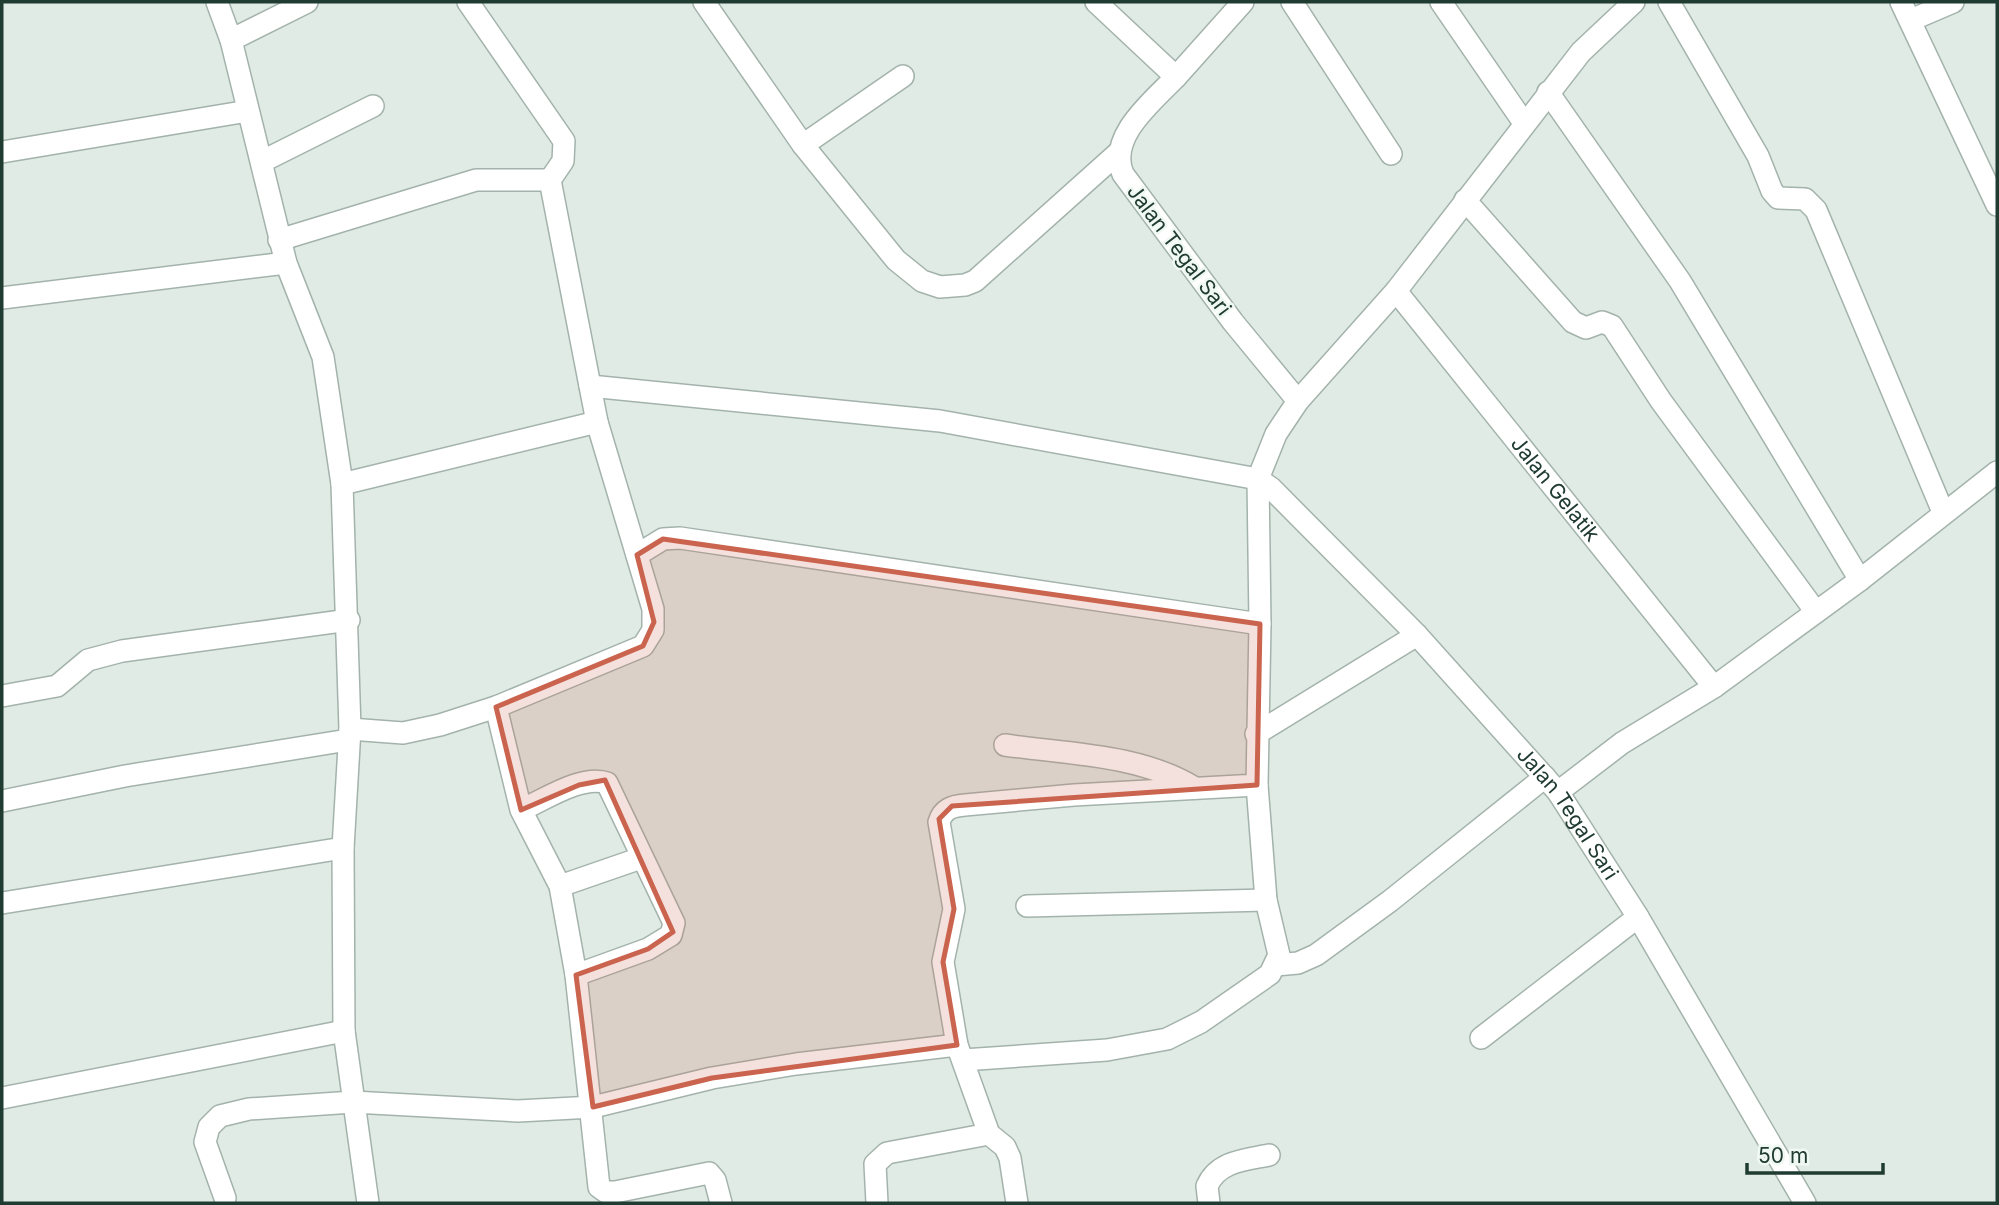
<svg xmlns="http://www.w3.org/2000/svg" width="1999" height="1205" font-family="Inter,sans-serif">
<rect width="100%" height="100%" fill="#e0ebe5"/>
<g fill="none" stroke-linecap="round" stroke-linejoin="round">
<defs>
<g id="minor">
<path d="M217,2L231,40L286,263L323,357L342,484L350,729L343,848L344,1031L368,1203"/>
<path d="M468,2L564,141L563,161L550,180"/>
<path d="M704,2L803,145L896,260L922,281L940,287L965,285L975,281L1118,153"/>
<path d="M1292,2L1391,154"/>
<path d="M1441,2L1524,123"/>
<path d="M1669,2L1758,156L1772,191L1778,198L1805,199L1816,210L1943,512"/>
<path d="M1901,2L1997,205"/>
<path d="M1911,20L1953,2"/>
<path d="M231,40L307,2"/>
<path d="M1176,77L1243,2"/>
<path d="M1548,92L1680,281L1860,580"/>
<path d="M803,145L903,76"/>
<path d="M2,152L248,111"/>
<path d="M263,161L373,106"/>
<path d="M1465,200L1573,322L1586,328L1602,322L1612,326L1661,401L1816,612"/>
<path d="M279,240L476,180H550L597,422L653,609V630L643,646L496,707L440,725L403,733L350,729"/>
<path id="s1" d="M1396,291L1714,687"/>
<path d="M2,298L286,263"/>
<path id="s2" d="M590,386L940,421L1258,479L1271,488L1417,635L1558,792L1638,917L1805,1203"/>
<path d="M1298,401L1396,291L1581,52L1634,2"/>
<path d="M342,484L597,422"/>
<path d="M637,555L663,539L680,538L1260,624"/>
<path d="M2,696L57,686L88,660L122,651L349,620"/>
<path d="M496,707L521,810L560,886L576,975L648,949L671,935L674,923L607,783C582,774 544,800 521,810"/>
<path d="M1256,734L1417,635"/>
<path d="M1005,745C1067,754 1140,754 1195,788"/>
<path d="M1558,792L1622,743L1714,687L1860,580L1997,472"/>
<path d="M2,801L125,776L348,740"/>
<path d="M560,886L641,858"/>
<path d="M2,903L343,848"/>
<path d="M1027,906L1266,900"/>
<path d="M1276,965L1298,963L1316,955L1390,901L1545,777"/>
<path d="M576,975L599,1187L606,1192H615L709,1173L715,1180L721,1203"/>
<path d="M1481,1038L1638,917"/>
<path d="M963,1060L1107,1050L1167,1039L1201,1022L1270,974L1279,955L1266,900L1257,785"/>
<path d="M2,1098L344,1031"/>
<path d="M225,1198L205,1142L209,1127L220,1116L249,1109L353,1102L518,1111L593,1107L712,1078L796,1064L957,1045"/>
<path d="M877,1203L875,1164L887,1153L989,1134"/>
<path d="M1017,1203L1010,1158L1005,1147L989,1134L957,1045L943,962L954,909L939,822C943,809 952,806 965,805L1074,795L1257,785L1260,624L1258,479L1276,434L1298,401L1233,322L1123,174C1107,137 1153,101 1176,77L1096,2"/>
<path d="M1209,1203L1207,1186C1218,1161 1245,1160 1269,1155"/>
</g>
</defs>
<use href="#minor" stroke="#a3b3ac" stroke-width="24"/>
<use href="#minor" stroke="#fff" stroke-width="21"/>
</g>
<path fill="#ca644e" fill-opacity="0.2" stroke="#ca644e" stroke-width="5" stroke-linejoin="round" d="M663,539L1260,624L1257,785L952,806L939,819L954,909L943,962L957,1045L712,1078L593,1107L576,975L648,949L673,932L605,780L579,785L521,810L496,707L643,646L654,622L637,555Z"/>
<g text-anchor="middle" stroke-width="5" stroke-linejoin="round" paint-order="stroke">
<g font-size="21" fill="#203c32" stroke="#f0f8f3">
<text transform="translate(1179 250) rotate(53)" y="7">Jalan Tegal Sari</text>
<text dy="7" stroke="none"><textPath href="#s1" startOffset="254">Jalan Gelatik</textPath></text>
<text dy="7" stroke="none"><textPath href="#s2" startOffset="1132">Jalan Tegal Sari</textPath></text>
</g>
</g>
<rect width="1999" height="1205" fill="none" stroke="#203c32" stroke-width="7"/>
<path d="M1747 1163v10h136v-10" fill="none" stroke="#203c32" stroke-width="3.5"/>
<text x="1758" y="1163" font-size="21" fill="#203c32" stroke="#f0f8f3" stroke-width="5" paint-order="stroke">50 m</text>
</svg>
